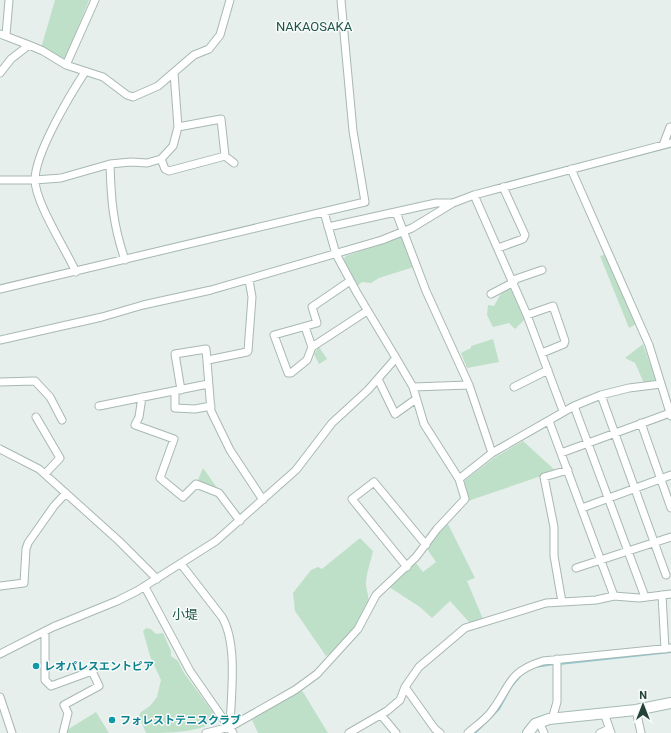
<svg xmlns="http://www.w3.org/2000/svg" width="671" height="733" font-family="Roboto,'Noto Sans JP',sans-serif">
<rect width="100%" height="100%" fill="#e6efeb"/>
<path fill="#bfe0c8" d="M55,0H89L65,59L41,48Z
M401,237L405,240L414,267L379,278L371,283L362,282L356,287L343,260L346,256Z
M606,254L636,324L629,328L600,256Z
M513,285L525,319L515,329L509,323L493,327L487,315L488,305L494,306L500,295Z
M493,339L499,362L467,368L461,353L471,348V346Z
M643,344L656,380L654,382L644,383L635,363L625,358Z
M319,347L327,359L319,364L314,354Z
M523,441L556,471L468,501L464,481L494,458Z
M203,468L218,489L197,482Z
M447,522L475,578L467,581L483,619L470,623L450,601L432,618L420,607L389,587L416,563L423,572L436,562L427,549Z
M360,538L373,551C371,561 367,571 366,581C365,588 370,596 368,603C366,615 338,651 326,656L295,611L293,593L311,570L318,567L322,569Z
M146,628L151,629L156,634L163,633L171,651V656L178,661L184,673L218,719C202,733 168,733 146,733L139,716L141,712L150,706L157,697L161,680L150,656L143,631Z
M299,690L303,692L328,733H258L252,720L255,717Z
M96,712L109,733H66L67,730Z"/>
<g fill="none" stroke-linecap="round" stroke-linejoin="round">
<path stroke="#8ec9d4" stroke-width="2" d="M559,664L671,652
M535,667L554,664
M475,733L499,709L511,687L521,675"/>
<defs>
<path id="street" d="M0,34L29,45
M6,35L9,0
M66,65L95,0
M0,73L11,59L29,45L43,51L66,65L103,77L127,95L133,97L158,86L194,55L209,49L220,35L230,0
M663,145L670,127
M225,156L234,163
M161,159L165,169L169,171L225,156L221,119L178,127
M110,164C111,200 113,225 125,260
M571,169L649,345L671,416
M0,180H35L61,178L110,164L131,162L147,163L161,159L173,146L178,127L174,73
M474,195L527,315L563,411
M396,212L426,291L469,385L492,453
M328,227L436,203H452
M498,248L523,239L525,235L503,187
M76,272C66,250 35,202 35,180C35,153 70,95 85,72
M513,280L542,270
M350,281L312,307L317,323L274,335L288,373H291L307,360L312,347L367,311
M0,289L365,202L353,131L341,0
M491,294L514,282
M527,315L553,306L565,341L564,344L542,353
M305,327L312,347
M0,340L102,317L143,305L211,290L382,240L412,228L453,203L474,195L671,143
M208,360L247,352L248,351L252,297L249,280
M378,379L395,414L416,399
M0,382L35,381L50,397L62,420
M413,387L469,385
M514,387L548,370
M181,390L175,354L206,349L211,411L230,450L263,500
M175,391V408L195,409L211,406
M601,395L666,575
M142,397L139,417L135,425L174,439L160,478L183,497L196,484L219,493L240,521
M99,406L208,384
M574,406L645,597
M36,417L60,458L45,474
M549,421L614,596
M641,423L671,508
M0,449L39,469L119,541L157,579
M561,453L670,413
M459,479L492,453L574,406L601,395L629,388L661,384
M582,508L671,475
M181,564L222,617C238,644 231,695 230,727
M407,567L352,499L374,482L426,545
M576,568L671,537
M0,586L24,583L26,549L28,543L54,506L66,493
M145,587L190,671L233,733
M662,595L665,649
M562,602L554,556V527L544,477L568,470
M45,631V680L51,686L92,671L99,686L64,705L68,713L63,733
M0,654L53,627L117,601L137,591L216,541L296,470L332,423L368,390L396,358L357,293L336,254L324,212
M405,687L435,729L440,733
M0,697L12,733
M636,710L641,733
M604,713L611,733
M381,715L396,733
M552,719L557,702V659
M539,722L544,733
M206,733L230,727L295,690L317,674L358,629L376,595L416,557L437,529L465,499L459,479L424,424L413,387L396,358
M349,733L387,711L400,700L405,687L419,667L465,628L546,603L596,600L614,596L639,598L671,594
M468,733C476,726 485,720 491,712C511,686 507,672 543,661L671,648
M600,733L609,729"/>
<path id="secondary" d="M528,733L535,724L549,719L636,710L671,703"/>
</defs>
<use href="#street" stroke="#a8b8b2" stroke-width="9"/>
<use href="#secondary" stroke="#a4bbb3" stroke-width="12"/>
<use href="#street" stroke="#fff" stroke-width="7"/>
<use href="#secondary" stroke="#fff" stroke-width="10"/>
</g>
<g fill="#0f9aa8" stroke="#f7fbf9" stroke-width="1.5">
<circle cx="36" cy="666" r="4"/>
<circle cx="112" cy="720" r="4"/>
</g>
<g text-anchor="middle" stroke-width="3" stroke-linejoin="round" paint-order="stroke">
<g font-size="11" font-weight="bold" fill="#0d838f" stroke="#f7fbf9" text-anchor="start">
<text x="44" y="670">レオパレスエントピア</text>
<text x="120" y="724">フォレストテニスクラブ</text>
</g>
<g font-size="13" fill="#1f5548" stroke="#f7fbf9">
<text x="314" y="31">NAKAOSAKA</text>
<text x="185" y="619">小堤</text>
</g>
</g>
<g transform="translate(643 705)" stroke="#f7fbf9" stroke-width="3" paint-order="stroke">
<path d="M0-3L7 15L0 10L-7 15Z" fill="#24423a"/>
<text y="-6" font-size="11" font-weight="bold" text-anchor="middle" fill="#24423a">N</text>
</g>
</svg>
